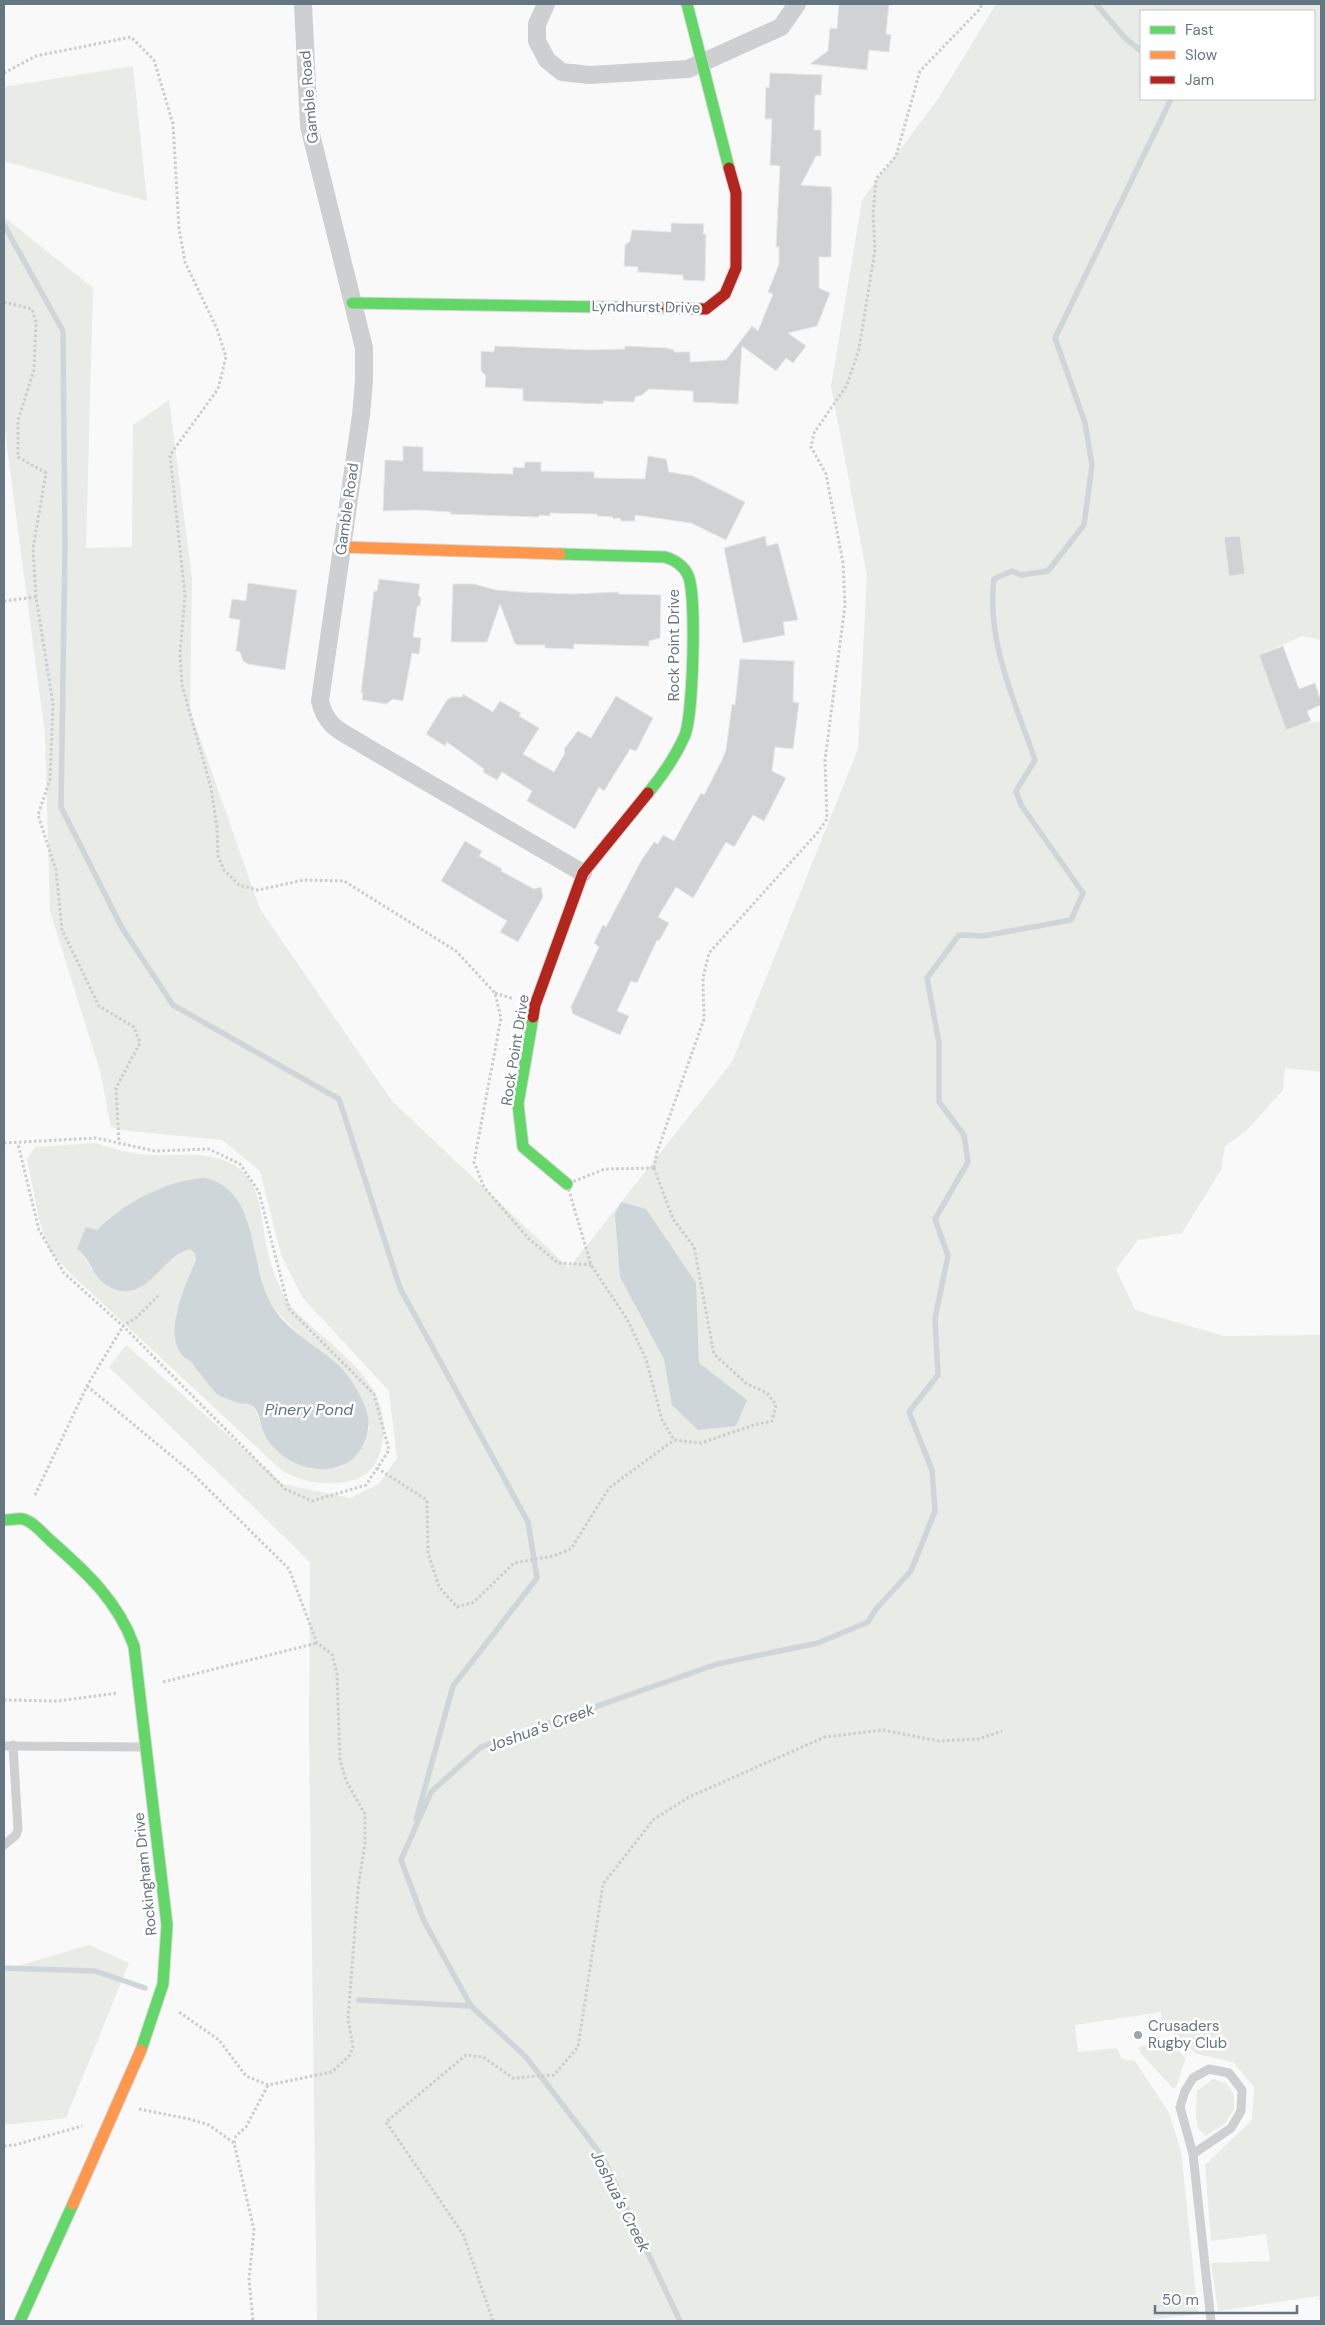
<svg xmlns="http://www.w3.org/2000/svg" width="1325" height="2325" font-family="'DM Sans',sans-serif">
<rect width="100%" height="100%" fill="#f9f9f9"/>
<path fill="#e8ebe6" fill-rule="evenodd" d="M996,4H1321V640L1302,636L1259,655L1285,727L1321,721V1072L1285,1068L1283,1090L1246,1131L1225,1146L1221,1170L1182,1233L1138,1240L1116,1269L1135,1310L1223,1336L1321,1335V2308L1319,2296L1218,2311L1211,2263L1270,2261L1266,2234L1211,2241L1205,2165L1252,2120L1254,2087L1233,2062L1197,2054L1162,2025L1161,2012L1075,2025L1078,2052L1117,2048L1122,2059L1135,2061L1169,2113L1181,2151L1198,2314L1141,2321H317L309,1732L310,1562L109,1367L126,1345L283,1484L350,1498L379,1484L397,1458L389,1391L302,1297L281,1255L260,1171L222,1140L130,1131L111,1127L100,1071L50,911L45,734L4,424V217L93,288L86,548L132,547L133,425L169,400L192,578L190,710L260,909L392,1101L569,1268L732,1062L858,749L867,575L831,386L862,200L938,99ZM1141,11H1314V99H1141Z
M133,66L147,201L4,161V87Z
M95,1143C109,1147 124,1152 139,1154C171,1158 208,1148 236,1166C263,1184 261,1225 268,1253C271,1266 276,1279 282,1292C290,1308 304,1319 317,1331C355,1364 397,1398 380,1453C374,1473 358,1482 337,1483C316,1484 298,1481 280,1469L70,1273L49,1250L39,1219L27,1159L35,1147ZM192,1179L245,1215L264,1288L269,1302L277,1312L305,1340L336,1363L366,1410L369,1429L363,1445L341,1467L311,1469L277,1451L264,1433L256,1411L251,1405L239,1403L226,1397L200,1374L191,1362L182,1355L179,1347L176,1314L196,1260L195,1253L190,1249L184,1250L171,1261L92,1270L82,1252C113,1207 142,1195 192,1179Z
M89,1945L129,1963L66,2118L4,2125V1970Z
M1166,2042L1172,2043L1186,2059C1180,2070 1181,2080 1174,2089L1141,2054L1139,2047Z
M1213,2079L1226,2083L1234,2094V2109L1225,2124L1206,2136L1198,2128L1196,2116L1197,2091Z"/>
<path fill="#ced6d9" d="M204,1178C258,1188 249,1260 269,1300C282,1327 312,1343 335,1362C347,1372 360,1393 366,1409C370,1420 369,1434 363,1445C356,1460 343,1467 327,1469C302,1471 274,1456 263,1431C260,1423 259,1409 251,1405C247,1403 243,1404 239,1403C234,1402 227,1398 222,1397C214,1394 207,1381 201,1375C197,1371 195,1367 192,1363C190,1360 186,1359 183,1356C162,1333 186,1284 196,1260L195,1253L190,1249C160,1256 146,1309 106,1285C92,1276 90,1257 77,1249L86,1227L97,1230C124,1203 165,1181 204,1178Z
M621,1202L646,1209L696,1283L699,1363L747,1400L736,1426L698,1430L672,1405L664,1359L620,1277L615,1214Z"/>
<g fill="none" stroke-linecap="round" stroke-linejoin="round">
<path stroke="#ced6d9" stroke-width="5.5" d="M1096,4L1125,38L1141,51
M4,225L63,331L65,545L61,807L122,928L173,1005L339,1099L400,1288L528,1522L537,1578L453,1686L416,1820
M4,1968L95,1971L145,1988
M359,2000L471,2006
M680,2321L602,2156L526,2057L471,2006L424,1921L401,1860L431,1792L481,1747L717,1664L818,1643L868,1622L876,1609L911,1571L935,1511L932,1470L909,1412L938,1375L935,1318L948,1256L935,1219L968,1162L964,1135L939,1102V1043L927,978L959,935L983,936L1071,920L1083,893L1021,805L1016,791L1035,760C1015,702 986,641 994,579L1012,571L1021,575L1048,571L1084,525L1092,465L1085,423L1055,338L1171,99"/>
</g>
<path fill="#d0d2d3" stroke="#e8e8e8" d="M839,4H889L886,34L891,35L889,52L869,50L867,70L810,64L828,51L830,28L837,29Z
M770,73L822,75L821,95H815L814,130H821V156H816L801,185L831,187L832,196L831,257H819V288L830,293L817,326L788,333L806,346L793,363L786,358L776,371L742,346L738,404L693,402V391L649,389L642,395L635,397L634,402L603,401V404L523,401V389L485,387L486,376L481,371V351L494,352L495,346L587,350L625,349V346L666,348L674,350V352H690V362L726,360L752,326L758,331L773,294L768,292L779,264V247H776L780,166L770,165L772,119H765L766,87L769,88Z
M671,223L704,224L703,234H706L705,281L683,280V275L638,272V267L624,266L625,245L630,241L632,230L671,232Z
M403,446L423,447V471L513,474V467L524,468L525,462H541V471L594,472V478L645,479L648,456L666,459L669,472L693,476L745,502L726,540L691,523L635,515V521H621L620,518L613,519V517L597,516V514L550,513V516L539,515V517L450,514L451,512L419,510L383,511L385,460L403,461Z
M765,536L767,546L778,543L798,620L783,622L785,635L743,643L724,548Z
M1240,536L1245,574L1229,576L1224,537Z
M379,579L420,584L418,595L421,598L420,605L417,607L413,637L421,638L419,654L412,653L403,701L393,699L386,704L362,700L363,693L361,692L374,591H377Z
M248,583L297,590L285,670L248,664L243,661L240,652L236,651L240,620L229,618L232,599L246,601Z
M453,584H474L496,590L521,592L573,594L619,592L618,594L661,595L660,638L649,641V646L574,644V649L545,648V645H519L515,644L500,604L487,642H451Z
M1283,646L1299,689L1315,683L1321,701V705L1307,711L1311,721L1286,730L1259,655Z
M740,659L794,661L793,702L799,703L793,749L775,747L772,771L786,778L764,821L753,815L734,847L726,842L693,898L676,887L658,917L669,923L659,941L657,940L637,983L631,981L617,1011L629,1016L620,1035L573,1014L571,1007L599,947L594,943L603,925L606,927L641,861L654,842L658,844L663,835L674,841L701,793L704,795L722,760L726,750L732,704L735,705Z
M463,694L493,712L500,701L521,713L519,716L539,728L523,754L554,772L565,753L564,749L578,731L591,738L616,696L653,718L636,751L630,749L604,791L599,787L575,829L527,801L532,791L502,772L497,780L483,772L484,769L447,742L445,746L426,734L447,700L452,697H462Z
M465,841L482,851L479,856L502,869L501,871L534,889L541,887L543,897L518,942L500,932L507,921L441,881Z"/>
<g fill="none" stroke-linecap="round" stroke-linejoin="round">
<defs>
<path id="fast" d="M687,4L729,168
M352,303L667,308
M560,554L665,557C675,560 683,565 688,575C697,595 693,714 685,735C676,756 662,776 648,793
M533,1017L518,1104L523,1147L567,1184
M4,1520C10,1520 18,1518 23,1519C34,1522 43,1534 51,1541C86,1572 118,1601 134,1646L167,1925L163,1984L141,2050
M20,2321L73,2204"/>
<path id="slow" d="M342,547L560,554
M73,2204L141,2050"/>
<path id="jam" d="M667,308L706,309L725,294L736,268V193L729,168
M533,1017L535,1005L583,873L648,793"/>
</defs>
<use href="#fast" stroke="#d5d6d7" stroke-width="13"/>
<use href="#slow" stroke="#d5d6d7" stroke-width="13"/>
<use href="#jam" stroke="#d5d6d7" stroke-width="13"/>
<path stroke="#cbcccd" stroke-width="3" stroke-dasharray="2.5 2.5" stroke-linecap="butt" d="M4,73L36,56L131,37L154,60L173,124L179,228L185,262L217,329L226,357L218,389L170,455L185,596L180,653L182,685L211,788L217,827L218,856L224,870L239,885L258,890L304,880L344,881L456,951L495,993L501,1018L474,1162L484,1187L528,1238L558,1263L591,1265
M4,302L32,309L36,322L34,370L18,420V457L46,473L33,548L36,597L53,704L50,779L38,815L56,870L62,930L99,1006L134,1027L140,1043L116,1088L119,1143
M4,601L36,597
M495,993L514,999
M4,1143L96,1138L155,1151L209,1149L240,1164L259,1192L289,1309L374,1394L389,1450L366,1485L312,1501L285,1489L123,1326L64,1273L39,1230L18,1144
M654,1168L657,1152L704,1019L703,978L709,953L818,832L827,819L825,760L845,605L843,563L826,474L811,447L814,433L847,385L859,349L875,250L873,214L876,179L896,156L920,71L980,9L982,4
M654,1168L673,1219L694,1247L714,1354L747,1384L767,1393L776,1405L772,1421L754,1425L701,1443L674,1440L662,1420L646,1359L627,1319L591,1265L567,1184L605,1169Z
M87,1386L191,1472L289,1569L317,1643L332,1654L337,1673L340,1760L346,1781L365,1814V1843L358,1889L348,2019L353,2047L350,2055L332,2072L268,2085L246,2076L219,2040L179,2012
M377,1468L427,1500L428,1553L439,1587L457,1607L474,1602L514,1563L553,1556L571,1549L609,1488L674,1440
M35,1495L87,1386L123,1326L137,1317L160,1294
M163,1682L317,1643
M4,1700L58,1701L118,1693
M139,2109L189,2119L209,2125L234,2143L254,2230L249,2279L253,2321
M234,2143L236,2136L246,2127L268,2085
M4,2146L15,2145L82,2126
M493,2321L463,2234L386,2122L466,2055L483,2057L513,2078L554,2075L578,2047L603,1884L654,1819L689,1797L825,1737L883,1730L939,1741L978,1739L1002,1731"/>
<path stroke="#cecfd0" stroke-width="9" d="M4,1746L144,1747
M4,1845L16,1835L18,1829L13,1745
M1193,2154L1231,2128L1241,2111L1242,2090L1229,2073L1209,2069L1193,2078L1185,2091L1180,2107L1193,2154L1211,2321"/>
<path stroke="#cecfd0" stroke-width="18" d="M303,4L309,126L364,348V381L361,415L320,701C326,728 343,732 365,746L583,873
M546,4L537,24V41L547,60L562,72L590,75L688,69L781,27L797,4"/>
<use href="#fast" stroke="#63d668" stroke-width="11"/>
<use href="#slow" stroke="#ff974d" stroke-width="11"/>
<use href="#jam" stroke="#b3261e" stroke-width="11"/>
</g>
<circle fill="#99a4ac" stroke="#fff" stroke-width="2" cx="1138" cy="2035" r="5"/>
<g text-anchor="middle" stroke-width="5" stroke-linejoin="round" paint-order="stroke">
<g font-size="15" fill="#657683" stroke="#fff">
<text transform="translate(309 97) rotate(-95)" y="5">Gamble Road</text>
<text transform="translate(646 307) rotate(1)" y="5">Lyndhurst Drive</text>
<text transform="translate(347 509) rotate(-82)" y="5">Gamble Road</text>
<text transform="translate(674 645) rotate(-90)" y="5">Rock Point Drive</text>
<text transform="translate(515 1050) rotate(-81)" y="5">Rock Point Drive</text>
<text transform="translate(145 1874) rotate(-96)" y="5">Rockingham Drive</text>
</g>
<g font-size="15" fill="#657683" stroke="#fff" text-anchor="start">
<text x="1148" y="2031">Crusaders<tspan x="1148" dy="17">Rugby Club</tspan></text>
</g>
<g font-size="16" font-style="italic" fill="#60757c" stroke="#fff">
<text x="309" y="1415">Pinery Pond</text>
<text transform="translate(541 1727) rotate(-20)" y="6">Joshua's Creek</text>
<text transform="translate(621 2201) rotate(63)" y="6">Joshua's Creek</text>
</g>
</g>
<rect width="1325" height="2325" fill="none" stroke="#657683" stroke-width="10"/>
<rect x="1140" y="10" width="175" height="90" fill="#ffffff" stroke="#c1c8cd"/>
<rect x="1150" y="26" width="25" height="8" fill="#63d668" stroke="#c1c8cd"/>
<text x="1185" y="35" font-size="15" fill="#657683">Fast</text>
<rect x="1150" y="51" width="25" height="8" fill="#ff974d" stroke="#c1c8cd"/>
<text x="1185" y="60" font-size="15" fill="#657683">Slow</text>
<rect x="1150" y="76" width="25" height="8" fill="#b3261e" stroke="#c1c8cd"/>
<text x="1185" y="85" font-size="15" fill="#657683">Jam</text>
<path d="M1155 2305v8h142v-8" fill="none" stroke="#657683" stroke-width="2.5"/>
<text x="1162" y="2305" font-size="15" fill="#657683" stroke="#ffffff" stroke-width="4" paint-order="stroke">50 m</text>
</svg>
